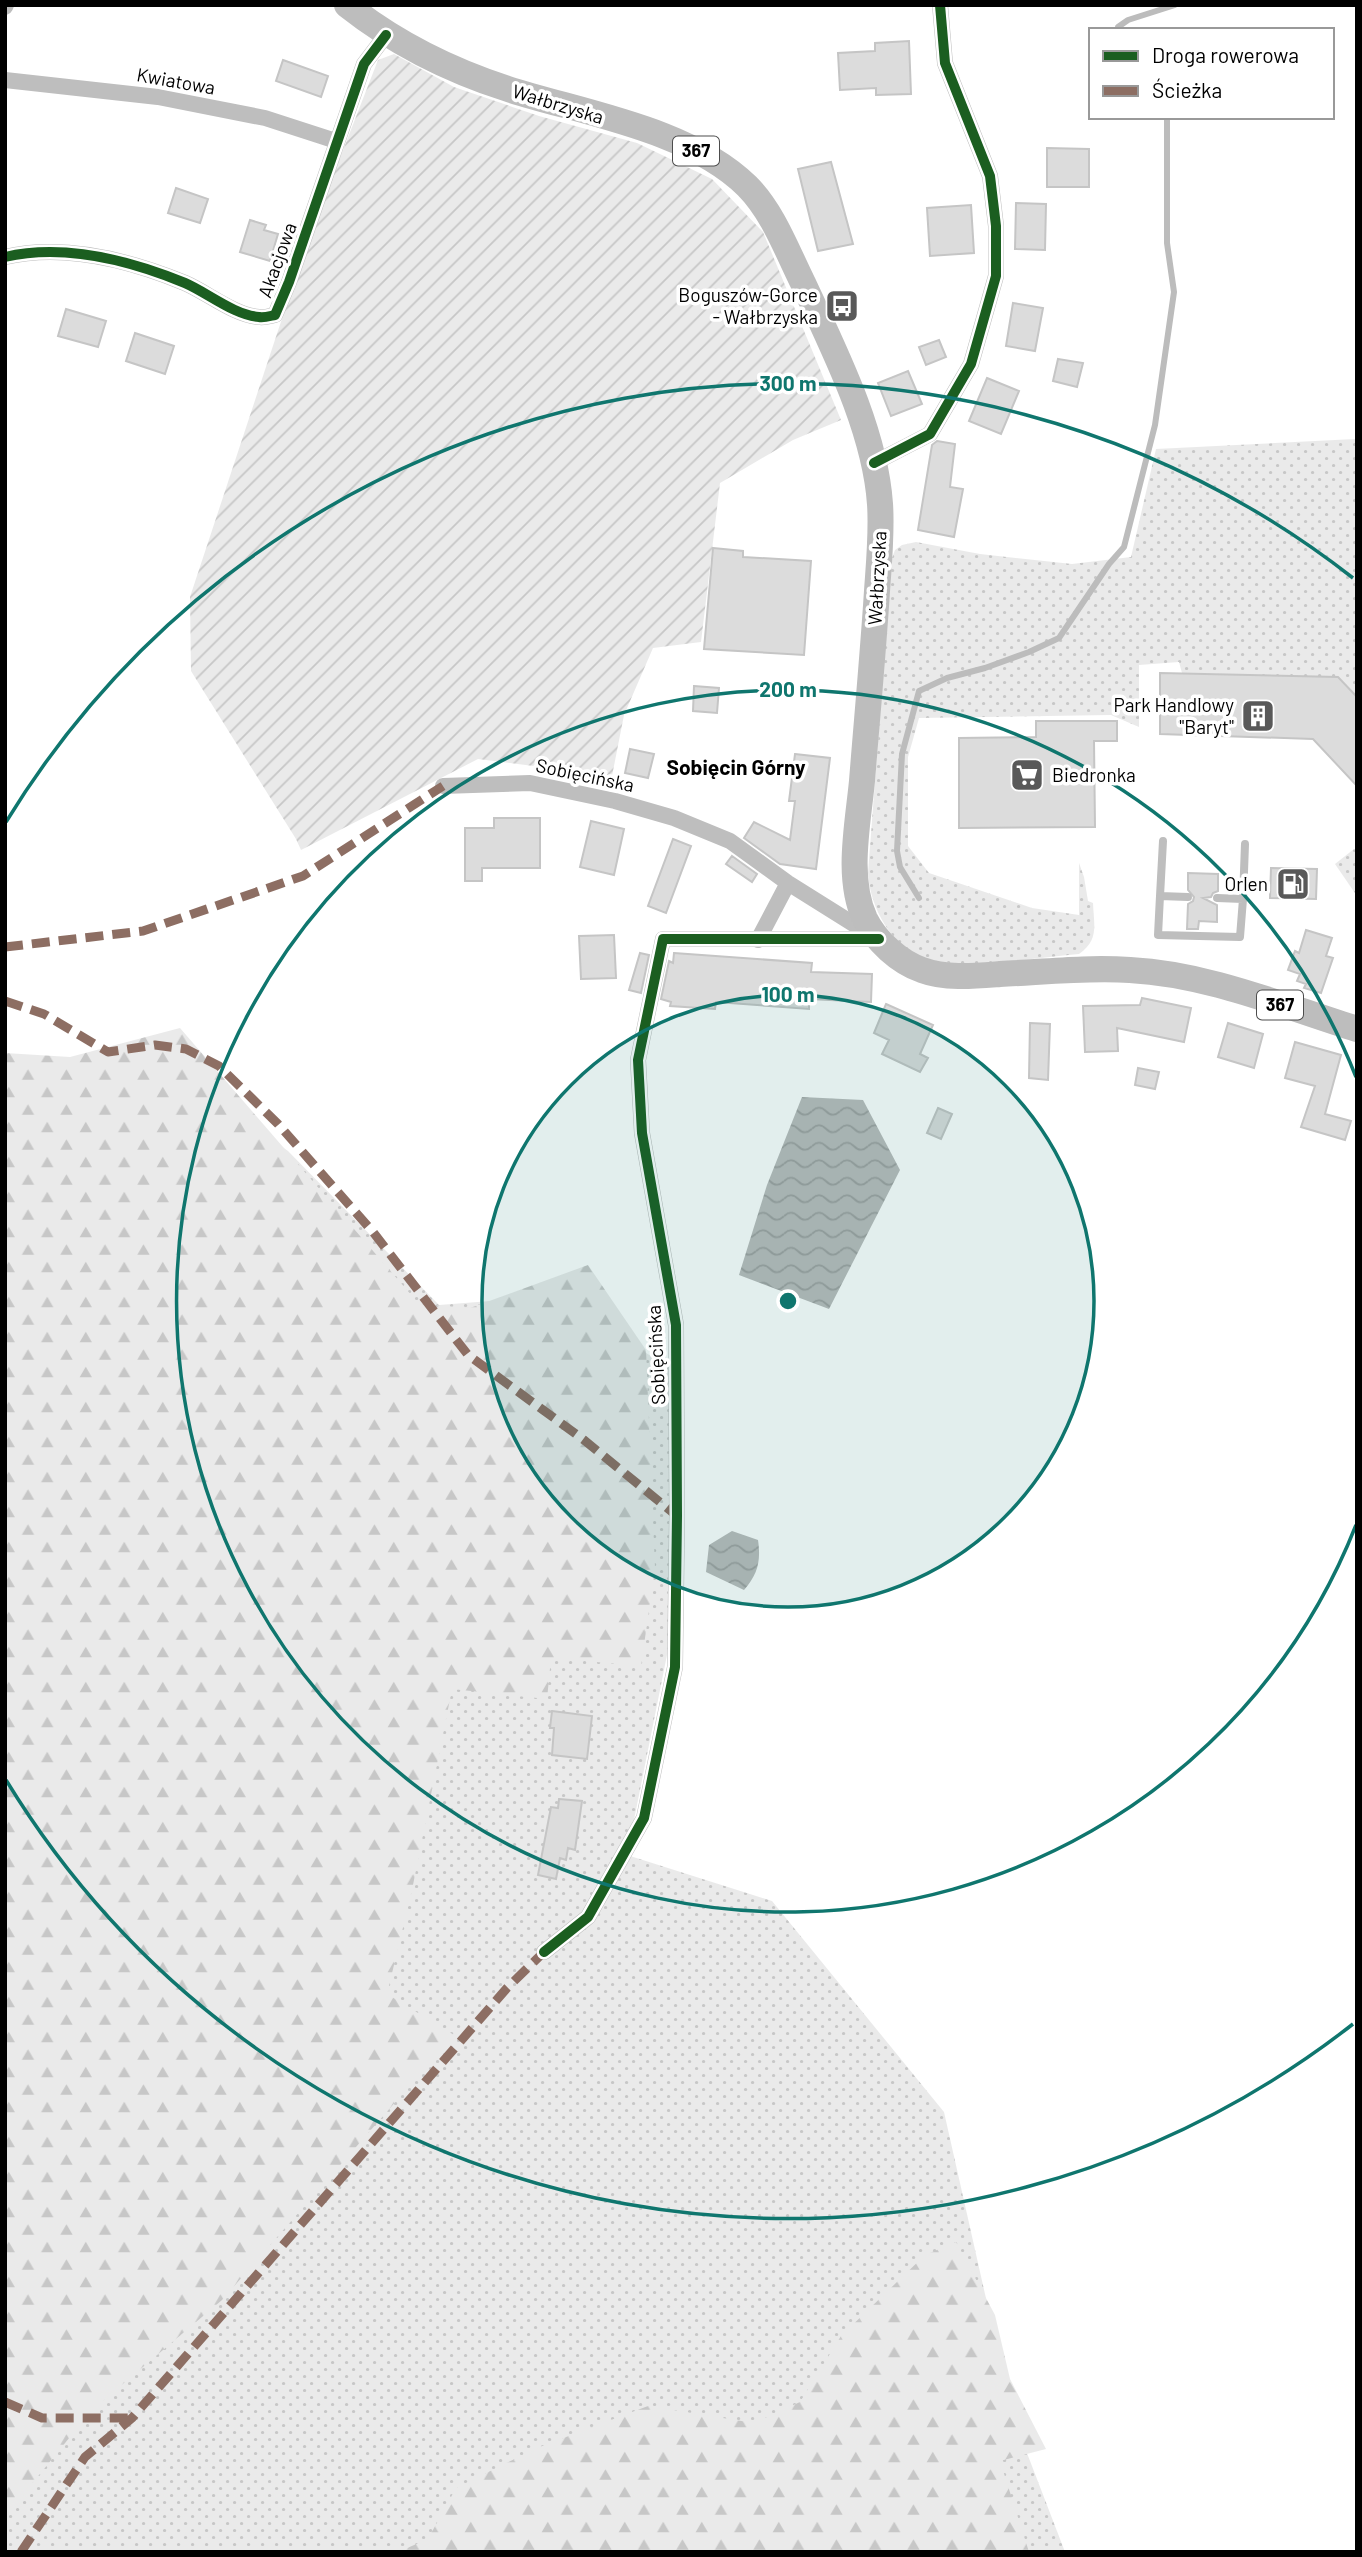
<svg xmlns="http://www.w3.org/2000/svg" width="1362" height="2557" font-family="Barlow,sans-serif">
<defs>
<pattern id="grass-dots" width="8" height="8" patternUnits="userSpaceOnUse" patternTransform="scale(1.75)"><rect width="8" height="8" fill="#eaeaea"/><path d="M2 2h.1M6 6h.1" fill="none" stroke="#c7c7c7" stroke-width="1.8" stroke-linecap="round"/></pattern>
<pattern id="forest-firs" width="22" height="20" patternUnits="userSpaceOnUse" patternTransform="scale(1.75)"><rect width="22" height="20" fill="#eaeaea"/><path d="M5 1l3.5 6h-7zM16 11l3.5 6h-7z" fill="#c7c7c7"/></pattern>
<pattern id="garden-furrows" width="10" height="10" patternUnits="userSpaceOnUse" patternTransform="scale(1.75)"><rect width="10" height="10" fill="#eaeaea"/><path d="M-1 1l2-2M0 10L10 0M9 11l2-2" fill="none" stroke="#c7c7c7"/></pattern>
<pattern id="water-waves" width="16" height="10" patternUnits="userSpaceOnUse" patternTransform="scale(1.75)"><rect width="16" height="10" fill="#bcbcbc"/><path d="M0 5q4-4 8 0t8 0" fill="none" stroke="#a0a0a0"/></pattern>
</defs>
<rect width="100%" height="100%" fill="#fff"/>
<path fill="url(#grass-dots)" d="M1355,439L1357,697L1338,677L1182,673L1179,662L1139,665V727L1111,715L919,718L908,757V846L929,873L1032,908L1079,915V863L1084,877L1088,901L1093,903C1094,926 1099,940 1079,954C1036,958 992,965 950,963C943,962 935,963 928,961C893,949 870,909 868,873L892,558L895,550L902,545L916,542L980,554L1072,564L1131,557L1156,449Z
M1354,849L1357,851V896L1335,864Z
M145,1050L288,1151L439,1305L554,1296L680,1374L671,1635L627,1855L772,1901L944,2112L1012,2414L1065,2552H5V1069Z"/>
<path fill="url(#forest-firs)" d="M180,1028L419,1304L470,1308L588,1265L646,1350L655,1568L641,1666L551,1658L547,1699L452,1689L412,1890L387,1994L454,2035L222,2300L91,2411L5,2517V1053L70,1057Z
M956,2242L995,2315L1010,2379L1046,2449L1000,2461L1029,2552H398L428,2539L456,2488L537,2448L648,2406L754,2423L800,2402L841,2336L925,2255Z"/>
<path fill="url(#garden-furrows)" d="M394,54L454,87L539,116L637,143L712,179L763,232L841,420L793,440L720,483L701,642L653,648L624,715L612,776L478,759L301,850L296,839L191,671L190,597L307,243L378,60Z"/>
<path fill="url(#water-waves)" d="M802,1097L863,1100L900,1170L829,1309L739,1275L767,1185Z
M732,1531L758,1540C761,1561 758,1574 744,1590L706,1572L709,1545Z"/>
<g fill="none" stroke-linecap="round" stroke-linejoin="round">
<path stroke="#bcbcbc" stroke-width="6" d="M1118,30V27L1128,20L1175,5
M919,898L900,867L897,851L902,754L919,691L947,678L985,668L1029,652L1059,638L1109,564L1124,547L1155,425L1174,292L1167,243V117"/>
</g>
<path fill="#dcdcdc" stroke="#c5c5c5" stroke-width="2" d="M909,41L911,94L876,95V88L840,90L838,53L875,51V43Z
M283,60L328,76L321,97L276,81Z
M1047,148L1089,149V187H1047Z
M831,162L853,244L818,251L798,169Z
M176,188L208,199L200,223L168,213Z
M1016,203L1046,204L1045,250L1015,249Z
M971,205L974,253L930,256L927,208Z
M250,220L266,225L264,230L278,234L270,261L240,252Z
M1013,303L1043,308L1035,351L1006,346Z
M66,309L106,321L98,347L58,336Z
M135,333L174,346L165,374L126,361Z
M939,340L946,357L926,365L919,347Z
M1058,359L1083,363L1077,387L1053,381Z
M908,371L922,404L891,416L878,383Z
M987,378L1019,391L1001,434L969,421Z
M937,441L955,444L950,487L963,489L954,537L918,530L932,445Z
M713,548L743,551V557L811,561L804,655L704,649Z
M1160,673L1338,677L1357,697V786L1313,739L1160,734Z
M694,686L719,688L717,713L693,711Z
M1036,721H1117V741H1094L1095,827L959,828V738L1036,737Z
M630,749L654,754L648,778L625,773Z
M795,754L830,758L816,869L780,864L744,838L754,822L790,840L795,801H789Z
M494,818H540V868H482V881H465V828H494Z
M591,821L624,829L614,875L580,867Z
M673,839L691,846L666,913L648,906Z
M732,856L757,874L752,882L726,864Z
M1271,868L1317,869L1316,899L1270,898Z
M1188,873L1218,874V891L1213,893L1211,897L1203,898L1217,905V922L1199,921L1198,929H1187L1188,904L1193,901L1194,897L1188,890Z
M1306,930L1332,938L1326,956L1333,958L1321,993L1304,988L1306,984L1297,981L1300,974L1288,970L1295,951L1299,953Z
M614,935L616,978L581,979L579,936Z
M640,953L649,955L641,993L629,990Z
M674,953L812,963L811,972L872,974L871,1002L809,999V1009L716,1002L715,1009L670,1006L671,1002L661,999L669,961L673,963Z
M1142,998L1191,1008L1184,1042L1117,1028L1118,1051L1085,1052L1083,1006L1140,1005Z
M886,1004L933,1025L920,1054L928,1058L920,1072L882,1054L889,1040L874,1033Z
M1030,1023L1050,1024L1048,1080L1029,1078Z
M1228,1023L1263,1034L1254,1068L1218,1057Z
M1295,1042L1341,1055L1325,1114L1351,1121L1345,1140L1301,1127L1315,1086L1285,1078Z
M1138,1068L1159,1072L1155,1089L1135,1085Z
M938,1108L952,1114L941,1139L927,1133Z
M552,1711L592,1716L587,1759L552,1755L554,1728H550Z
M559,1799L582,1801L575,1850L568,1848L566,1860L560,1858L556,1879L538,1875L551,1807L558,1808Z"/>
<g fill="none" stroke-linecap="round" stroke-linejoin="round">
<path stroke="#bebebe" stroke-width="8" d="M1163,841L1160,896L1188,897
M1160,896L1158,935L1240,937L1243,899
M1217,898L1243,899L1245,844"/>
<path stroke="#bebebe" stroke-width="16" d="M5,7L6,5
M5,80L158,97L265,118L336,141
M5,257C65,243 129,260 185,283C208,293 234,315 259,317C264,318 270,316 275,315L289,282L364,64L386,35
M874,463L930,434L971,364L996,276V226L990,176L945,63L940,5
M443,786L530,783L615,801L674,818L730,841L788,883L871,935
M758,940L788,883
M544,1952L588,1917L644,1818L675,1667L677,1516L676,1325L642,1133L638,1060L663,939H879"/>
<path stroke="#bdbdbd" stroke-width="26" d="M347,5C395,43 449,70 508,89C583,113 689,129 747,186C773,212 787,251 803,283C834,350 875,430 880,504C882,532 879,562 877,591C873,654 867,718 862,781C858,824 846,878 865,919C876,941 899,962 922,970C946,979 975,976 1000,974C1043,972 1087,967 1130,970C1208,974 1283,1006 1357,1029"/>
<path stroke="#8d6e63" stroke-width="9" stroke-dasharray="18 9" stroke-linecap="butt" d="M5,947L143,931L303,876L443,786
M5,1001L44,1014L108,1052L155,1045L186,1049L219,1066L278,1124L373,1232L468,1355L584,1440L677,1516
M5,2402L42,2418H132
M21,2552L85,2457L132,2418L507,1988L544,1952"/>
<defs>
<path id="cycleway" d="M5,257C65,243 129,260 185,283C208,293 234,315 259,317C264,318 270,316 275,315L289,282L364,64L386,35
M874,463L930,434L971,364L996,276V226L990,176L945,63L940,5
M544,1952L588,1917L644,1818L675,1667L677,1516L676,1325L642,1133L638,1060L663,939H879"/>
</defs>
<use href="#cycleway" stroke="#fff" stroke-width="15"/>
<use href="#cycleway" stroke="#1b5e20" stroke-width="10"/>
</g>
<circle cx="788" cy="1301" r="306" fill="#0f766e" fill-opacity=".12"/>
<g fill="none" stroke="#0f766e" stroke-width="3.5">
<circle cx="788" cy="1301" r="306"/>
<path d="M1356 1525A611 611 0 1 1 1356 1077"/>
<path d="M1353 2024A917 917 0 0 1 6 1780M6 822A917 917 0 0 1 1353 578"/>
</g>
<defs>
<symbol id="bus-square" viewBox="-11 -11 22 22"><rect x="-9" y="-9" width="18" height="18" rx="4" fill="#595959" stroke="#fff"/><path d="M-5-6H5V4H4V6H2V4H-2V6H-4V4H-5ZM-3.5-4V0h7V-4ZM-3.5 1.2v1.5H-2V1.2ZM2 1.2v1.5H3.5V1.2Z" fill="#fff"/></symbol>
<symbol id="building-square" viewBox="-11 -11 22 22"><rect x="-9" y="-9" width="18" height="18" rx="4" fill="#595959" stroke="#fff"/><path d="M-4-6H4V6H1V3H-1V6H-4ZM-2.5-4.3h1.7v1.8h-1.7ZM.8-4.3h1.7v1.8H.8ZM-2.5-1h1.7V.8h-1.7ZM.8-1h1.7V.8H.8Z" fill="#fff"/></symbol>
<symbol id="supermarket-square" viewBox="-11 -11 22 22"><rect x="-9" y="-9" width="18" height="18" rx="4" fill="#595959" stroke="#fff"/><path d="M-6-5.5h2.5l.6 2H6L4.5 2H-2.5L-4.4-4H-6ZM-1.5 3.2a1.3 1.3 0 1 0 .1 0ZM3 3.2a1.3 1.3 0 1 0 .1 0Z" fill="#fff"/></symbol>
<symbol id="fuel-square" viewBox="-11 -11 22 22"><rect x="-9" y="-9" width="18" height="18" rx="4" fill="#595959" stroke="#fff"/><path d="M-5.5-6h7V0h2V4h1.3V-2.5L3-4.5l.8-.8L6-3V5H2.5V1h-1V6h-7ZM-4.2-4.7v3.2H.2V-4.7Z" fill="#fff"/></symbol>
</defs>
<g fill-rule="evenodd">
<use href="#bus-square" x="823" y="287" width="38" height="38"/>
<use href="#building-square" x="1239" y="697" width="38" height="38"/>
<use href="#supermarket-square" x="1008" y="756" width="38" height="38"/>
<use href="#fuel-square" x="1274" y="865" width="38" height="38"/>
</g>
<g text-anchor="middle" stroke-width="7" stroke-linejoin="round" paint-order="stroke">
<g fill="#fff" stroke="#4c4c4c" stroke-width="2">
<rect x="673" y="136.5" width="46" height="29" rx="5"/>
<rect x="1257" y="990.5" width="46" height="29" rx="5"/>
</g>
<g font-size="18" font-weight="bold" fill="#000">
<text x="696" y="157">367</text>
<text x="1280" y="1011">367</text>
</g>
<g font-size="19" fill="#000" stroke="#fff">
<text transform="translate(176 81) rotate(10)" y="7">Kwiatowa</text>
<text transform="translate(558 104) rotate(17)" y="7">Wałbrzyska</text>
<text transform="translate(277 260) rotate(-70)" y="7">Akacjowa</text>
<text transform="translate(877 578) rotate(-87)" y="7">Wałbrzyska</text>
<text transform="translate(585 775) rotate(12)" y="7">Sobięcińska</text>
<text transform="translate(656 1355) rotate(-93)" y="7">Sobięcińska</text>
</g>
<g font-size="19" fill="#000" stroke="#fff" text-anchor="end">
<text x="818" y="302">Boguszów-Gorce<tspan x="818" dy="22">- Wałbrzyska</tspan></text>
<text x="1234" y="712">Park Handlowy<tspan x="1234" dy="22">"Baryt"</tspan></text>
<text x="1052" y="782" text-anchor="start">Biedronka</text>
<text x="1268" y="891">Orlen</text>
</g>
<g font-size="21" font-weight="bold" fill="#000" stroke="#fff">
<text x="736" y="775">Sobięcin Górny</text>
</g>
</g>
<circle cx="788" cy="1301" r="10" fill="#0f766e" stroke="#fff" stroke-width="3.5"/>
<g font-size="21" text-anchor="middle" font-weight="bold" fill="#0f766e" stroke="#fff" stroke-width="7" stroke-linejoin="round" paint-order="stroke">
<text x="788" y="391">300 m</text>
<text x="788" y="697">200 m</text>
<text x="788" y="1002">100 m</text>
</g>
<rect width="1362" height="2557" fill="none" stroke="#000000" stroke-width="14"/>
<rect x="1089" y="28" width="245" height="91" fill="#ffffff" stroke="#999999" stroke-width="2"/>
<rect x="1103" y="51" width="35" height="10" fill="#1b5e20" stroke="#999999" stroke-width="2"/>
<text x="1152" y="63" font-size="21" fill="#000000">Droga rowerowa</text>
<rect x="1103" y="86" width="35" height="10" fill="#8d6e63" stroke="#999999" stroke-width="2"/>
<text x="1152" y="98" font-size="21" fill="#000000">Ścieżka</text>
</svg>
